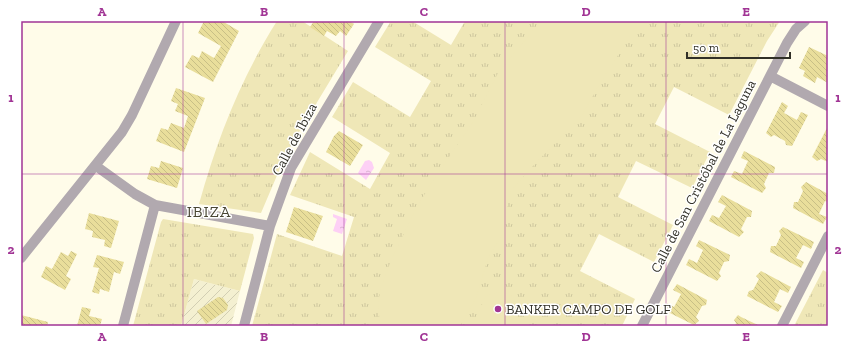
<svg xmlns="http://www.w3.org/2000/svg" width="849" height="347" font-family="'Zilla Slab',serif">
<defs>
<pattern id="industrial-furrows" width="10" height="10" patternUnits="userSpaceOnUse"><rect width="10" height="10" fill="#f4f0d1"/><path d="M-1 1l2-2M0 10L10 0M9 11l2-2" fill="none" stroke="#d2ceb3"/></pattern>
<pattern id="grass-tufts" width="24" height="20" patternUnits="userSpaceOnUse"><rect width="24" height="20" fill="#efe7b7"/><path d="M3 7l-1-3M5 7V3M7 7l1-3M15 17l-1-3M17 17v-4M19 17l1-3" fill="none" stroke="#cdc69d"/></pattern>
<pattern id="water-ripples" width="26" height="14" patternUnits="userSpaceOnUse"><rect width="26" height="14" fill="#fdd0f5"/><path d="M2 4q2-2 4 0t4 0M15 11q2-2 4 0t4 0" fill="none" stroke="#d9b3d2"/></pattern>
<pattern id="building-back-hatch" width="6" height="6" patternUnits="userSpaceOnUse"><rect width="6" height="6" fill="#e9de9b"/><path d="M-1 5l2 2M0 0l6 6M5-1l2 2" fill="none" stroke="#c8bf86"/></pattern>
</defs>
<rect width="100%" height="100%" fill="#fffce9"/>
<path fill="url(#industrial-furrows)" d="M194,279L240,291L231,326H181Z"/>
<path fill="url(#grass-tufts)" d="M277,21H302L348,51L287,152L261,213L199,204C217,139 241,78 277,21Z
M391,21H412L451,45L465,21H780L767,41L729,115L674,87L655,124L710,152L692,188L636,161L618,197L673,225L654,262L599,234L580,271L635,299L622,326H252L277,234L342,256L354,217L290,195L310,152L370,189L390,153L332,117L353,82L410,117L431,81L375,47Z
M163,219L253,234L254,238L240,291L194,279L181,326H133L161,222Z
M823,270L828,273V326H794Z"/>
<path fill="#efe7b7" d="M541,21H640L602,80L582,115L531,168L511,191L508,200L505,226L502,235L488,258L476,298L460,326H380L378,303L381,287L392,258L415,211L430,185L473,122L498,73Z
M499,292C507,293 516,296 518,306L514,313L516,324L512,326H472L486,296Z"/>
<path fill="url(#water-ripples)" d="M369,160L372,162L374,168L366,180L358,173L365,161Z
M333,214L347,219L342,234L333,231L337,219L333,217Z"/>
<path fill="url(#building-back-hatch)" d="M204,21H222L239,31L213,82L185,67L192,55L199,58L202,51L214,58L221,46L198,33Z
M314,21H349L354,24L346,36L340,31L336,36L327,31L324,36L310,27Z
M809,47L828,56V83L817,77L815,83L803,76L805,71L799,68Z
M176,88L205,98L184,152L156,141L161,128L168,130L171,123L184,128L188,116L175,111L178,104L171,101Z
M782,102L788,106L784,113L797,120L801,112L808,115L792,146L786,145L785,141L774,135L771,137L766,133Z
M828,126V162L821,159L817,161L812,157Z
M339,131L363,145L350,166L326,152L334,136Z
M744,151L775,167L774,173H769L764,184L766,188L762,193L731,177L734,171L742,174L748,161L741,158Z
M161,161L183,168L177,188L147,179L151,166L159,168Z
M806,182L828,194V202L825,201L819,214L827,217L823,224L793,208L794,202H798L803,191L801,187Z
M722,195L752,211L751,217H747L741,229L744,232L739,237L709,221L712,215L719,218L726,206L718,202Z
M294,207L323,216L313,241L286,232Z
M89,213L119,221L111,248L104,246L105,240L92,237L93,231L85,229Z
M783,227L814,242L811,249L803,245L796,258L804,262L801,268L770,252L771,246H776L781,235L779,231Z
M699,240L730,255L729,261L724,262L719,273L721,276L717,281L686,265L689,259L697,263L703,250L696,246Z
M71,251L77,254L66,276L71,279L65,290L41,277L46,266L52,269L61,252L68,256Z
M97,255L124,262L120,274L114,272L109,292L100,289L99,294L92,292L99,268L93,267Z
M761,271L791,287L788,293L780,289L774,302L782,306L778,312L747,296L749,291L753,290L759,279L756,276Z
M677,284L707,300L706,305L702,306L696,317L699,321L694,325L664,310L667,303L674,307L681,294L673,290Z
M218,297L223,298L228,305L227,310L206,324L197,311Z
M82,307L91,309L89,316L102,319L100,326H77Z
M21,315L48,322L47,326H21Z
M738,315L741,317L760,326H735L736,323L734,320Z"/>
<g fill="none" stroke-linecap="round" stroke-linejoin="round">
<path stroke="#b1a9af" stroke-width="10" d="M770,76L828,106
M96,166L135,194L155,205L270,226
M21,258L122,132L132,115L176,21
M123,326L155,205
M244,326L270,226L291,168L379,21
M642,326L787,43L796,29L805,21
M782,326L828,236"/>
</g>
<path fill="none" stroke="#a13595" stroke-width="1" stroke-opacity="0.55" d="M183,21V326M344,21V326M505,21V326M666,21V326M21,174H828"/>
<circle fill="#a13595" stroke="#fff" stroke-width="1.5" cx="498" cy="309" r="4"/>
<g text-anchor="middle" stroke-width="3" stroke-linejoin="round" paint-order="stroke">
<g font-size="14" fill="#313027" stroke="#fff">
<text transform="translate(294 139) rotate(-62)" y="5">Calle de Ibiza</text>
<text transform="translate(703 176) rotate(-63)" y="5">Calle de San Cristóbal de La Laguna</text>
</g>
<g font-size="14" fill="#313027" stroke="#fff" text-anchor="start">
<text x="506" y="314">BANKER CAMPO DE GOLF</text>
</g>
<g font-size="16" letter-spacing="1" fill="#494633" stroke="#fff">
<text x="209" y="217">IBIZA</text>
</g>
</g>
<rect width="849" height="347" fill="none" stroke="#ffffff" stroke-width="44"/>
<path d="M687 52v6h103v-6" fill="none" stroke="#313027" stroke-width="2"/>
<text x="693" y="52" font-size="12" fill="#313027" stroke="#ffffff" stroke-width="3" paint-order="stroke">50 m</text>
<rect x="22" y="22" width="805" height="303" fill="none" stroke="#a13595" stroke-width="1.5"/>
<g font-size="13" text-anchor="middle" font-weight="bold" fill="#a13595">
<text x="102" y="16">A</text>
<text x="264" y="16">B</text>
<text x="424" y="16">C</text>
<text x="586" y="16">D</text>
<text x="746" y="16">E</text>
<text x="11" y="102">1</text>
<text x="838" y="102">1</text>
<text x="11" y="254">2</text>
<text x="838" y="254">2</text>
<text x="102" y="341">A</text>
<text x="264" y="341">B</text>
<text x="424" y="341">C</text>
<text x="586" y="341">D</text>
<text x="746" y="341">E</text>
</g>
</svg>
